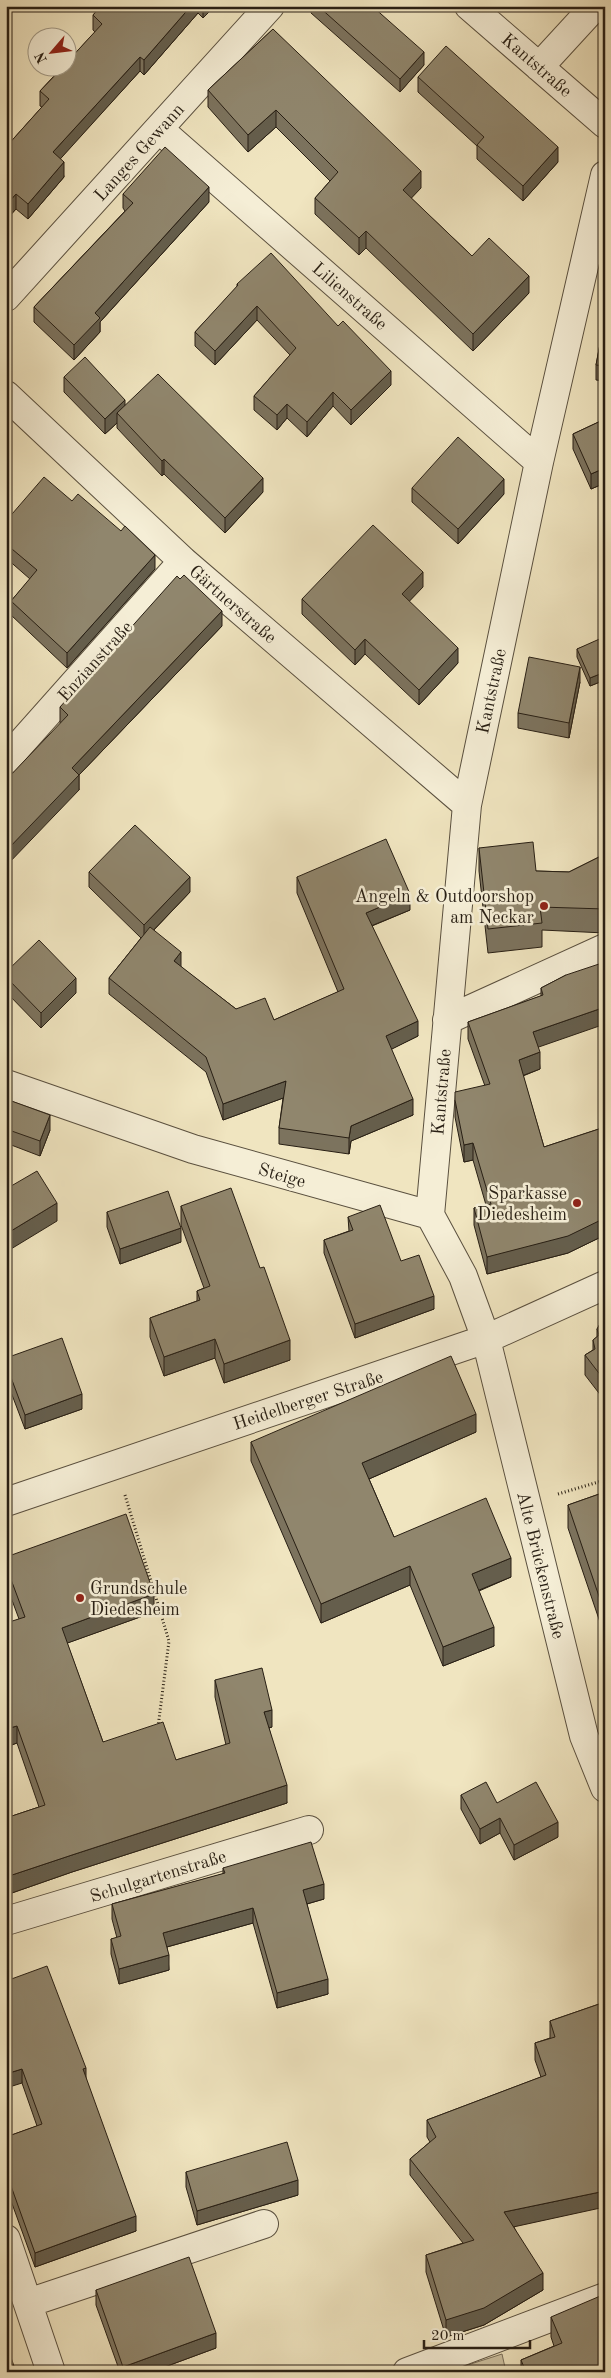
<svg xmlns="http://www.w3.org/2000/svg" width="611" height="2378" font-family="'Old Standard TT',serif">
<rect width="100%" height="100%" fill="#f0e5c0"/>
<filter id="stains"><feTurbulence type="fractalNoise" baseFrequency=".004" numOctaves="4"/><feColorMatrix values="0 0 0 0 .2 0 0 0 0 .09 0 0 0 0 .02 0 0 0 .5 -.17"/></filter>
<radialGradient id="worn" r=".72"><stop offset=".6" stop-color="#630" stop-opacity="0"/><stop offset="1" stop-color="#630" stop-opacity=".3"/></radialGradient>
<path fill="#cec3a3" stroke="#7b715c" d="M502,2354L506,2372H446Z"/>
<g fill="none" stroke-linecap="round" stroke-linejoin="round">
<defs>
<path id="minor" d="M469,6L605,124
M539,67L595,6
M160,130L539,462
M6,297L270,6
M6,395L183,561L467,805
M6,760L183,561
M447,1020L605,948
M6,1084L193,1149L430,1215L463,1276L486,1339L584,1736L605,1788
M430,1215L467,805L539,462L605,175
M6,1502L486,1339L605,1285
M6,1921L309,1830
M6,2239L51,2372
M28,2303L264,2224
M407,2372L605,2297"/>
</defs>
<use href="#minor" stroke="#5a503f" stroke-width="30"/>
<path stroke="#281f14" stroke-width="3" stroke-dasharray="1 2.5" stroke-linecap="butt" d="M558,1494L605,1480
M125,1495L169,1641L158,1727"/>
<use href="#minor" stroke="#f5eed6" stroke-width="28"/>
</g>
<path fill="#7c735e" stroke="#281f14" d="M101,6H215L203,18L198,13L144,75L140,71L60,158L64,177L28,219L16,209L6,220V147L42,107L40,106V91L95,32L93,30V15Z
M311,6H382L378,11L424,65L400,92L311,13Z
M273,29L421,188L411,198L472,256L529,293L473,351L366,248L359,255L315,214V198L330,181L276,127L248,152L208,107V90Z
M418,77L558,162L523,201L477,159V146L418,92Z
M123,194L209,202L100,322V332L74,360L34,322V307L125,211L123,208Z
M237,284L391,385L351,425L333,406L307,437L287,418L277,430L254,410V396L290,355L257,320L215,365L195,346V332L237,287Z
M605,318V381L596,380V365Z
M64,377L125,405L263,492L225,533L164,474L162,476L117,428V423L105,434L64,392Z
M605,419V483L591,489L573,449V434Z
M412,488L504,494L458,544L412,502Z
M72,501L155,569L67,668L11,615V601L30,579L6,558V521Z
M423,587L409,601L458,663L419,705L365,654L355,665L302,614V599Z
M222,626L79,775V790L60,722V707Z
M605,639V680L590,686L577,657V649Z
M580,682L569,738L518,728V713Z
M479,848L536,871L569,872L605,854V933L542,930V947L488,953L479,871Z
M89,872L190,892L154,930L181,967L236,1009L274,1020L338,992L297,893V877L410,910L372,926L418,1036L391,1049L413,1115L351,1141L349,1154L279,1144V1128L283,1098L223,1120L206,1072L109,994V978L141,938L89,887Z
M6,972L76,993L41,1028L6,992Z
M566,975L538,1047L540,1069L523,1076L544,1147L605,1127V1235L568,1253L487,1274L474,1225V1208L486,1205L473,1160L464,1162L455,1117V1100L485,1086L468,1039V1022L541,996V988Z
M6,1099L50,1130L40,1156L6,1143Z
M181,1206L290,1360L224,1383L215,1358L164,1376L150,1337V1318L197,1301V1291L204,1288L181,1225Z
M107,1212L181,1242L120,1264L107,1227Z
M348,1217L401,1261L434,1309L355,1338L324,1253V1240L349,1231Z
M605,1319V1401L585,1375V1355L593,1350V1340L597,1337V1329Z
M6,1358L82,1409L25,1429L6,1379Z
M476,1432L369,1479L394,1537L511,1577L479,1591L494,1646L443,1666L410,1585L321,1623L251,1461V1442Z
M605,1492V1637L568,1528V1505Z
M6,1557L154,1612L67,1643L103,1742L176,1760L226,1745L215,1697V1680L272,1727L269,1728L287,1803L72,1872L6,1895V1818L39,1807L17,1743L6,1747L19,1619L6,1584Z
M461,1795L497,1803L558,1837L514,1860L500,1833L480,1844L461,1809Z
M223,1868L324,1899L307,1904L328,1994L277,2008L253,1923L167,1947L169,1970L119,1984L111,1954V1939L117,1938L112,1919V1904L223,1874Z
M6,1981L86,2079L136,2231L35,2267L6,2187V2137L37,2126L22,2083Z
M605,2002L514,2227L543,2290L484,2325L446,2337L426,2272V2255L463,2243L410,2175V2159L430,2142L427,2137V2120L541,2077L535,2060V2043L550,2038V2021Z
M186,2172L298,2195L197,2225L186,2187Z
M96,2290L216,2348L151,2372H120L96,2305Z
M551,2317L605,2372H521V2360L554,2346L551,2337Z"/>
<path fill="#655e4c" stroke="#281f14" d="M191,6H198V13L144,75V60Z
M203,6H215L203,18Z
M372,6H382L372,19Z
M424,52V65L400,92V79Z
M140,57V71L53,167V152Z
M276,110V127L248,152V135Z
M558,147V162L523,201V186Z
M64,162V177L28,219V204Z
M421,171V188L403,207V190Z
M209,187V202L100,322V332L74,360V345L95,313Z
M16,194V209L6,220V205Z
M366,231V248L359,255V238Z
M529,276V293L473,351V334Z
M257,306V320L215,365V351Z
M391,371V385L351,425V410Z
M333,392V406L307,437V422Z
M125,400V415L117,413V423L105,434V419Z
M287,404V418L277,430V415Z
M164,459V474L162,476V461Z
M605,468V483L591,489V474Z
M263,478V492L225,533V518Z
M504,479V494L458,544V529Z
M155,555V569L67,668V653Z
M423,572V587L402,609V594Z
M222,611V626L79,775V790L6,866V851L72,768Z
M365,639V654L355,665V650Z
M458,648V663L419,705V690Z
M580,667V682L569,738V723Z
M605,672V680L590,686V678Z
M190,877V892L144,940V925Z
M410,894V910L366,928V913Z
M181,952V967L174,961Z
M76,978V993L41,1028V1013Z
M605,1007V1024L533,1049V1032Z
M418,1021V1036L386,1052V1036Z
M540,1052V1069L519,1077V1060Z
M286,1081V1097L223,1120V1104Z
M413,1099V1115L351,1141L349,1154V1138L351,1126Z
M50,1115V1130L40,1156V1141Z
M473,1143V1160L464,1162V1145Z
M57,1203V1221L6,1252V1234Z
M605,1218V1235L568,1253L487,1274V1257Z
M181,1228V1242L120,1264V1249Z
M434,1296V1309L355,1338V1324Z
M215,1339V1358L164,1376V1357Z
M290,1340V1360L224,1383V1364Z
M82,1394V1409L25,1429V1415Z
M476,1414V1432L362,1482V1463Z
M511,1558V1577L472,1593V1574Z
M410,1566V1585L321,1623V1604Z
M154,1594V1612L62,1645V1628Z
M494,1627V1646L443,1666V1647Z
M272,1710V1727L264,1729V1712Z
M17,1726V1743L6,1747V1729Z
M287,1785V1803L72,1872L6,1895V1877L72,1855Z
M500,1818V1833L480,1844V1829Z
M558,1822V1837L514,1860V1845Z
M324,1884V1899L303,1905V1890Z
M253,1908V1923L163,1948V1933Z
M169,1955V1970L119,1984V1969Z
M328,1979V1994L277,2008V1993Z
M86,2068V2082L83,2069Z
M22,2069V2083L6,2088V2074Z
M298,2180V2195L197,2225V2211Z
M605,2191V2207L504,2229V2212Z
M136,2216V2231L35,2267V2253Z
M543,2273V2290L484,2325L446,2337V2320Z
M216,2333V2348L151,2372H123V2367Z
M605,2363V2372H586Z"/>
<path fill="#90866d" stroke="#281f14" d="M101,6H191L144,60L140,57L53,152L64,162L28,204L16,194L6,205V147L49,99L40,91L62,68H68V61L102,24L93,15Z
M318,6H372L424,52L400,79Z
M273,29L421,171L403,190L472,256L489,238L529,276L473,334L366,231L359,238L315,198L338,172L276,110L248,135L208,90Z
M446,46L558,147L523,186L477,145L484,137L418,77Z
M165,147L209,187L95,313L100,318L74,345L34,307L133,203L123,194Z
M271,253L338,326L343,321L391,371L351,410L333,392L307,422L287,404L277,415L254,396L296,348L257,306L215,351L195,332L238,285L237,284Z
M605,318V366L596,365Z
M85,357L125,400L105,419L64,377Z
M158,374L263,478L225,518L164,459L162,461L117,413Z
M605,419V468L591,474L573,434Z
M458,437L504,479L458,529L412,488Z
M44,477L72,501L78,494L121,531L125,526L155,555L67,653L11,601L37,570L6,544V521Z
M373,525L423,572L402,594L458,648L419,690L365,639L355,650L302,599Z
M184,575L222,611L72,768L79,775L6,851V780L68,715L60,707L177,576L180,579Z
M604,637L605,639V672L590,678L577,649Z
M529,657L580,667L569,723L518,713Z
M135,825L190,877L144,925L89,872Z
M386,839L410,894L366,913L418,1021L386,1036L413,1099L351,1126L349,1138L279,1128L286,1081L223,1104L206,1057L109,978L150,927L181,952L174,961L236,1009L265,998L274,1020L344,989L297,877Z
M533,842L536,871L569,872L605,854V909L540,907L542,923L488,929L479,848Z
M39,940L76,978L41,1013L6,977V972Z
M605,962V1007L533,1032L540,1052L519,1060L544,1147L605,1127V1218L568,1236L487,1257L474,1208L491,1204L473,1143L464,1145L455,1100V1092L490,1084L468,1022L543,995L541,988L566,975Z
M6,1099L50,1115L40,1141L6,1129Z
M37,1171L57,1203L6,1234V1189Z
M231,1188L260,1268L264,1267L290,1340L224,1364L215,1339L164,1357L150,1318L200,1300L197,1291L210,1286L181,1206Z
M168,1191L181,1228L120,1249L107,1212Z
M380,1205L401,1261L419,1255L434,1296L355,1324L324,1240L353,1230L348,1217Z
M605,1319V1381L585,1355L595,1349L593,1340L599,1335L597,1329L602,1320Z
M62,1338L82,1394L25,1415L6,1364V1358Z
M451,1356L476,1414L362,1463L394,1537L486,1498L511,1558L472,1574L494,1627L443,1647L410,1566L321,1604L251,1442Z
M605,1492V1614L568,1505Z
M126,1514L154,1594L62,1628L103,1742L163,1722L176,1760L230,1743L215,1680L262,1668L272,1710L264,1712L287,1785L72,1855L6,1877V1818L45,1805L17,1726L6,1729V1623L25,1617L6,1566V1557Z
M486,1782L497,1803L536,1782L558,1822L514,1845L500,1818L480,1829L461,1795Z
M311,1842L324,1884L303,1890L328,1979L277,1993L253,1908L163,1933L169,1955L119,1969L111,1939L121,1936L112,1904L225,1873L223,1868Z
M47,1966L86,2068L83,2069L136,2216L35,2253L6,2172V2137L42,2124L22,2069L6,2074V1981Z
M605,2002V2191L504,2212L543,2273L484,2308L446,2320L426,2255L474,2240L410,2159L436,2137L427,2120L546,2075L535,2043L555,2037L550,2021Z
M287,2142L298,2180L197,2211L186,2172Z
M189,2257L216,2333L123,2367L96,2290Z
M605,2294V2363L586,2372H526L521,2360L562,2343L551,2317Z
M6,2343L16,2372H6Z"/>
<g fill="#8f2418" stroke="#f5eed6" stroke-width="2">
<circle cx="544" cy="906" r="5"/>
<circle cx="577" cy="1203" r="5"/>
<circle cx="80" cy="1598" r="5"/>
</g>
<g text-anchor="middle" stroke-width="5" stroke-linejoin="round" paint-order="stroke">
<g font-size="18" fill="#281f14" stroke="#f5eed6">
<text transform="translate(537 65) rotate(41)" y="6">Kantstraße</text>
<text transform="translate(139 152) rotate(-48)" y="6">Langes Gewann</text>
<text transform="translate(350 296) rotate(41)" y="6">Lilienstraße</text>
<text transform="translate(233 604) rotate(41)" y="6">Gärtnerstraße</text>
<text transform="translate(95 661) rotate(-48)" y="6">Enzianstraße</text>
<text transform="translate(491 691) rotate(-78)" y="6">Kantstraße</text>
<text transform="translate(441 1092) rotate(-85)" y="6">Kantstraße</text>
<text transform="translate(282 1175) rotate(16)" y="6">Steige</text>
<text transform="translate(308 1400) rotate(-18)" y="6">Heidelberger Straße</text>
<text transform="translate(541 1565) rotate(76)" y="6">Alte Brückenstraße</text>
<text transform="translate(158 1876) rotate(-17)" y="6">Schulgartenstraße</text>
</g>
<g font-size="18" fill="#281f14" stroke="#f5eed6" text-anchor="end">
<text x="534" y="902">Angeln &amp; Outdoorshop<tspan x="534" dy="21">am Neckar</tspan></text>
<text x="567" y="1199">Sparkasse<tspan x="567" dy="21">Diedesheim</tspan></text>
<text x="90" y="1594" text-anchor="start">Grundschule<tspan x="90" dy="21">Diedesheim</tspan></text>
</g>
</g>
<rect width="611" height="2378" fill="none" stroke="#f0e5c0" stroke-width="25"/>
<rect x="8" y="8" width="596" height="2363" fill="none" stroke="#281f14" stroke-width="2.5"/>
<rect x="12" y="12" width="586" height="2353" fill="none" stroke="#281f14"/>
<g transform="translate(52 52) rotate(242)"><circle r="24" fill="#f5eed6" stroke="#a39b88"/>
<path d="M0-4L9 19L0 12L-9 19Z" fill="#8f2418"/>
<text y="-8" font-size="14" font-weight="bold" text-anchor="middle" fill="#281f14">N</text>
</g>
<path d="M424 2340v8h106v-8" fill="none" stroke="#281f14" stroke-width="2.5"/>
<text x="431" y="2340" font-size="15" fill="#281f14" stroke="#f5eed6" stroke-width="4" paint-order="stroke">20 m</text>
<rect width="100%" height="100%" filter="url(#stains)"/>
<rect width="100%" height="100%" fill="url(#worn)"/>
</svg>
